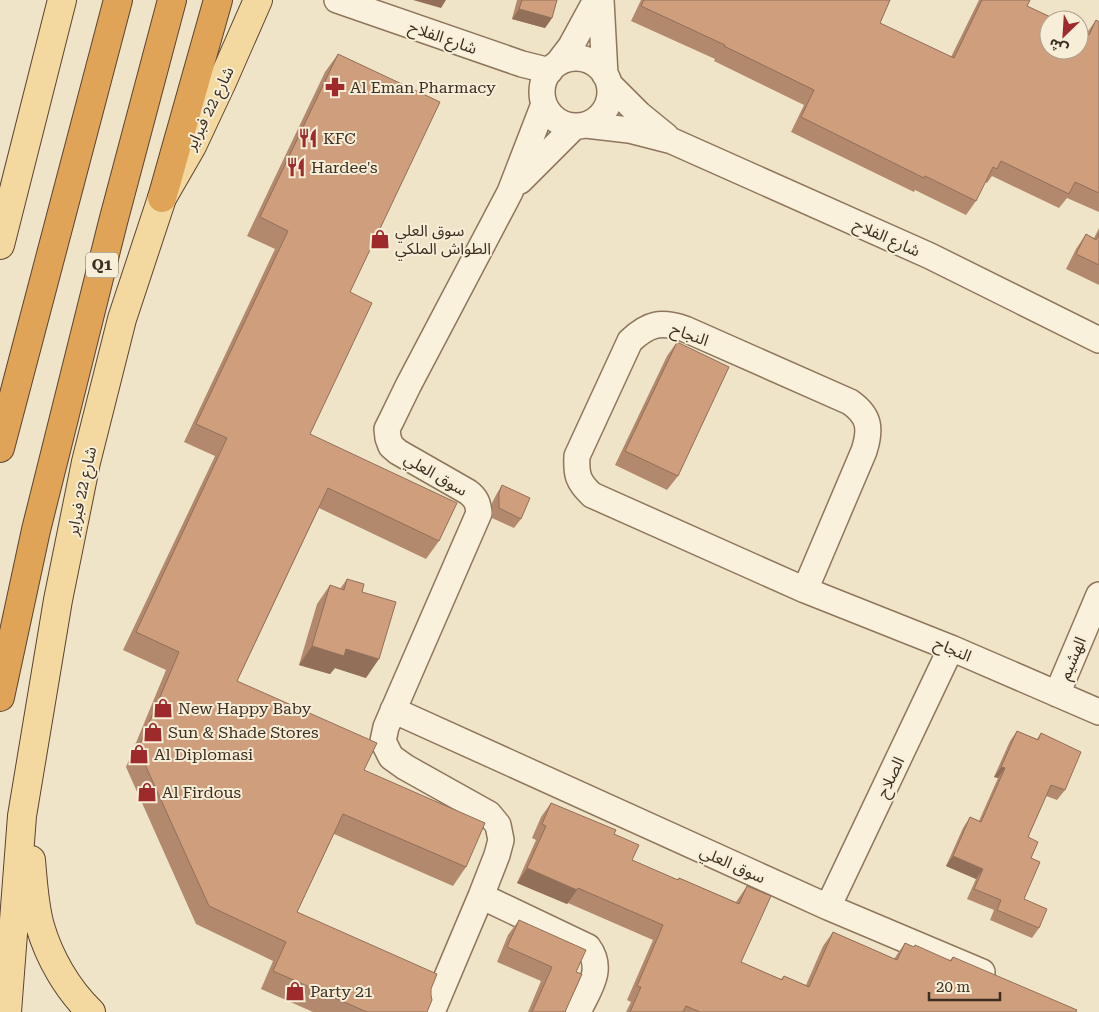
<svg xmlns="http://www.w3.org/2000/svg" width="1099" height="1012" font-family="'Roboto Serif','Noto Sans Arabic',serif">
<rect width="100%" height="100%" fill="#f0e4c8"/>
<g fill="none" stroke-linecap="round" stroke-linejoin="round">
<defs>
<path id="minor" d="M337,0L522,64L550,71
M601,0L605,75
M542 92a34 34 0 1 1 68 0a34 34 0 1 1-68 0Z
M558,63L571,46L596,0
M609,84L639,114L666,136
M586,125L629,130L672,141L930,256L1099,340
M520,181L575,126
M805,590L864,451C871,429 870,416 850,402L685,329C661,321 649,323 630,341L577,456C576,475 578,482 592,495L805,590L951,648L1099,712
M1057,694L1099,595
M393,710L828,907L982,972
M481,896L588,947C605,970 588,990 578,1012
M828,907L951,648
M432,1012L481,896L497,855L501,840L498,825L489,814L405,767L391,757L383,741L386,727L479,513C478,503 476,498 468,492L398,452L391,446L388,438L387,429L391,421L408,386L510,192L544,104"/>
<path id="major" d="M0,245L62,0
M31,860C33,882 34,905 40,926C49,957 67,989 91,1012
M7,1012L22,816L58,600L86,462L122,319L162,198L192,146L222,82L258,0"/>
<path id="highway" d="M162,198L218,0
M0,448L118,0
M0,697L36,530L113,222L172,0"/>
</defs>
<use href="#minor" stroke="#8d765c" stroke-width="28"/>
<use href="#major" stroke="#5b4430" stroke-width="30"/>
<use href="#highway" stroke="#5b4430" stroke-width="30"/>
<use href="#minor" stroke="#faf1dc" stroke-width="25"/>
<use href="#major" stroke="#f3d9a0" stroke-width="28"/>
<use href="#highway" stroke="#e0a458" stroke-width="28"/>
</g>
<path fill="#b2896c" d="M517,0H557L552,18L545,28L512,19Z
M641,0H890L880,23L951,57L979,0H1030L1027,6L1086,34L1096,20L1099,22V212L1067,198L1059,208L992,176L987,183L985,182L976,201L966,215L915,190L914,192L791,132L804,105L714,61L715,59L631,21Z
M338,54L350,292L310,434L439,541L426,559L319,508L237,681L364,770L466,867L453,886L334,834L297,912L431,989L427,1012H313L261,989L273,961L196,924L126,767L166,670L123,650L215,456L184,442L275,249L247,236L325,72Z
M1099,228V285L1066,269L1076,249L1086,234L1094,238Z
M677,342L678,476L667,490L615,465L667,356Z
M502,485L521,519L514,528L492,518V503L496,495Z
M347,579L362,592L366,678L335,668L330,674L299,665L317,604L330,585L340,589Z
M1017,731L1037,739L1041,733L1065,790L1057,800L1046,796L1028,837L1031,858L1024,899L1039,928L1032,938L990,920L994,910L967,899L976,879L946,866L963,828L970,817L979,821L998,778L994,777L1010,741Z
M551,803L614,834L632,860L677,880L679,878L736,902L747,886L741,962L781,979L784,976L806,985L823,946L833,932L894,959L905,943L913,947L950,960L953,957L1076,1012H626L631,1002L627,1000L653,940L568,903L567,904L517,883L536,840L532,838L541,817Z
M519,920L576,972L565,1012H528L541,981L497,962L508,935Z"/>
<path fill="#916f58" d="M413,0H446L441,8Z
M519,9L552,18L545,28L512,19Z
M312,646L346,649L379,659L366,678L335,668L330,674L299,665Z
M1001,767L1005,768L998,778L994,777Z
M953,856L983,869L976,879L946,866Z
M527,868L577,890L567,904L517,883Z"/>
<path fill="#cf9f7d" stroke="#916f58" d="M522,0H557L552,18L519,9Z
M644,0H890L880,23L954,58L982,0H1030L1027,6L1057,20H1049V50H1079V30L1089,35L1096,20L1099,22V193L1075,182L1069,194L1001,161L997,169L993,167L976,201L925,176L924,178L801,117L814,90L724,46L725,45L641,6Z
M338,54L440,102L350,292L372,303L310,434L457,503L439,541L328,488L237,681L377,743L364,770L485,823L466,867L343,814L297,912L437,974L431,989V995L432,1000L427,1012H367L273,971L286,942L209,906L138,749L179,652L136,632L227,438L196,424L288,231L260,217Z
M1086,234L1096,240L1099,234V265L1076,254Z
M677,342L729,367L678,476L625,451Z
M502,485L530,498L521,519L499,508V493Z
M347,579L364,584L362,592L396,602L379,659L346,649L344,656L312,646L330,585L344,590Z
M1017,731L1038,740L1041,733L1081,752L1065,790L1051,785L1028,837L1038,842L1031,858L1040,862L1024,899L1047,909L1039,928L997,910L1001,900L974,889L983,869L953,856L970,817L981,822L1005,768L1001,767Z
M551,803L616,830L614,834L639,845L632,860L678,880L679,878L739,904L747,886L771,896L741,962L782,980L784,976L809,987L833,932L897,960L905,943L914,947L915,945L951,961L953,957L1077,1010L1076,1012H700L686,1006L683,1012H630L641,987L637,986L663,925L578,888L577,890L527,868L546,826L542,824Z
M519,920L586,950L576,972L582,974L565,1012H532L552,967L507,947Z"/>
<defs>
<symbol id="pharmacy-bare" viewBox="-9 -9 18 18"><path d="M-2-6h4v4h4v4h-4v4h-4v-4h-4v-4h4Z" fill="#9e2a2b" stroke="#f7eed8" stroke-width="2.5" paint-order="stroke"/></symbol>
<symbol id="restaurant-bare" viewBox="-9 -9 18 18"><path d="M-5-6h1v4h1v-4h1v4h1v-4h1v5L-1.5 .5V6h-2V.5L-5-1ZM5-6V6H3V1.5H1.5Q1.5-4 5-6Z" fill="#9e2a2b" stroke="#f7eed8" stroke-width="2.5" paint-order="stroke"/></symbol>
<symbol id="shop-bare" viewBox="-9 -9 18 18"><path d="M-5-2.5h2.3a2.7 3.5 0 0 1 5.4 0H5L5.5 6h-11ZM-1.5-2.5h3a1.5 2.3 0 0 0-3 0Z" fill="#9e2a2b" stroke="#f7eed8" stroke-width="2.5" paint-order="stroke"/></symbol>
</defs>
<g fill-rule="evenodd">
<use href="#pharmacy-bare" x="321" y="73" width="28" height="28"/>
<use href="#restaurant-bare" x="294" y="124" width="28" height="28"/>
<use href="#restaurant-bare" x="282" y="153" width="28" height="28"/>
<use href="#shop-bare" x="366" y="225" width="28" height="28"/>
<use href="#shop-bare" x="149" y="694" width="28" height="28"/>
<use href="#shop-bare" x="139" y="718" width="28" height="28"/>
<use href="#shop-bare" x="125" y="740" width="28" height="28"/>
<use href="#shop-bare" x="133" y="778" width="28" height="28"/>
<use href="#shop-bare" x="281" y="977" width="28" height="28"/>
</g>
<g text-anchor="middle" stroke-width="4" stroke-linejoin="round" paint-order="stroke">
<rect fill="#f7eed8" stroke="#756857" stroke-width="1" x="86" y="252.5" width="32" height="25" rx="4"/>
<g font-size="15" font-weight="bold" fill="#3d2e20">
<text x="102" y="270">Q1</text>
</g>
<g font-size="16" fill="#3d2e20" stroke="#f7eed8">
<text transform="translate(443 37) rotate(19)" y="6">شارع الفلاح</text>
<text transform="translate(209 108) rotate(-64)" y="6">شارع 22 فبراير</text>
<text transform="translate(887 237) rotate(24)" y="6">شارع الفلاح</text>
<text transform="translate(690 334) rotate(20)" y="6">النجاح</text>
<text transform="translate(436 474) rotate(30)" y="6">سوق العلي</text>
<text transform="translate(81 491) rotate(-78)" y="6">شارع 22 فبراير</text>
<text transform="translate(953 649) rotate(23)" y="6">النجاح</text>
<text transform="translate(1072 658) rotate(-67)" y="6">الهشيم</text>
<text transform="translate(890 777) rotate(-65)" y="6">الصلاح</text>
<text transform="translate(733 864) rotate(24)" y="6">سوق العلي</text>
</g>
<g font-size="16" fill="#3d2e20" stroke="#f7eed8" text-anchor="start">
<text x="350" y="93">Al Eman Pharmacy</text>
<text x="323" y="144">KFC</text>
<text x="311" y="173">Hardee's</text>
<text x="395" y="236">سوق العلي<tspan x="395" dy="18">الطواش الملكي</tspan></text>
<text x="178" y="714">New Happy Baby</text>
<text x="168" y="738">Sun &amp; Shade Stores</text>
<text x="154" y="760">Al Diplomasi</text>
<text x="162" y="798">Al Firdous</text>
<text x="310" y="997">Party 21</text>
</g>
</g>
<g transform="translate(1064 35) rotate(205)"><circle r="24" fill="#f7eed8" stroke="#ada18e"/>
<path d="M0-4L9 19L0 12L-9 19Z" fill="#9e2a2b"/>
<text y="-8" font-size="14" font-weight="bold" text-anchor="middle" fill="#3d2e20">ش</text>
</g>
<path d="M929 992v8h71v-8" fill="none" stroke="#3d2e20" stroke-width="2.5"/>
<text x="936" y="992" font-size="15" fill="#3d2e20" stroke="#f7eed8" stroke-width="4" paint-order="stroke">20 m</text>
</svg>
